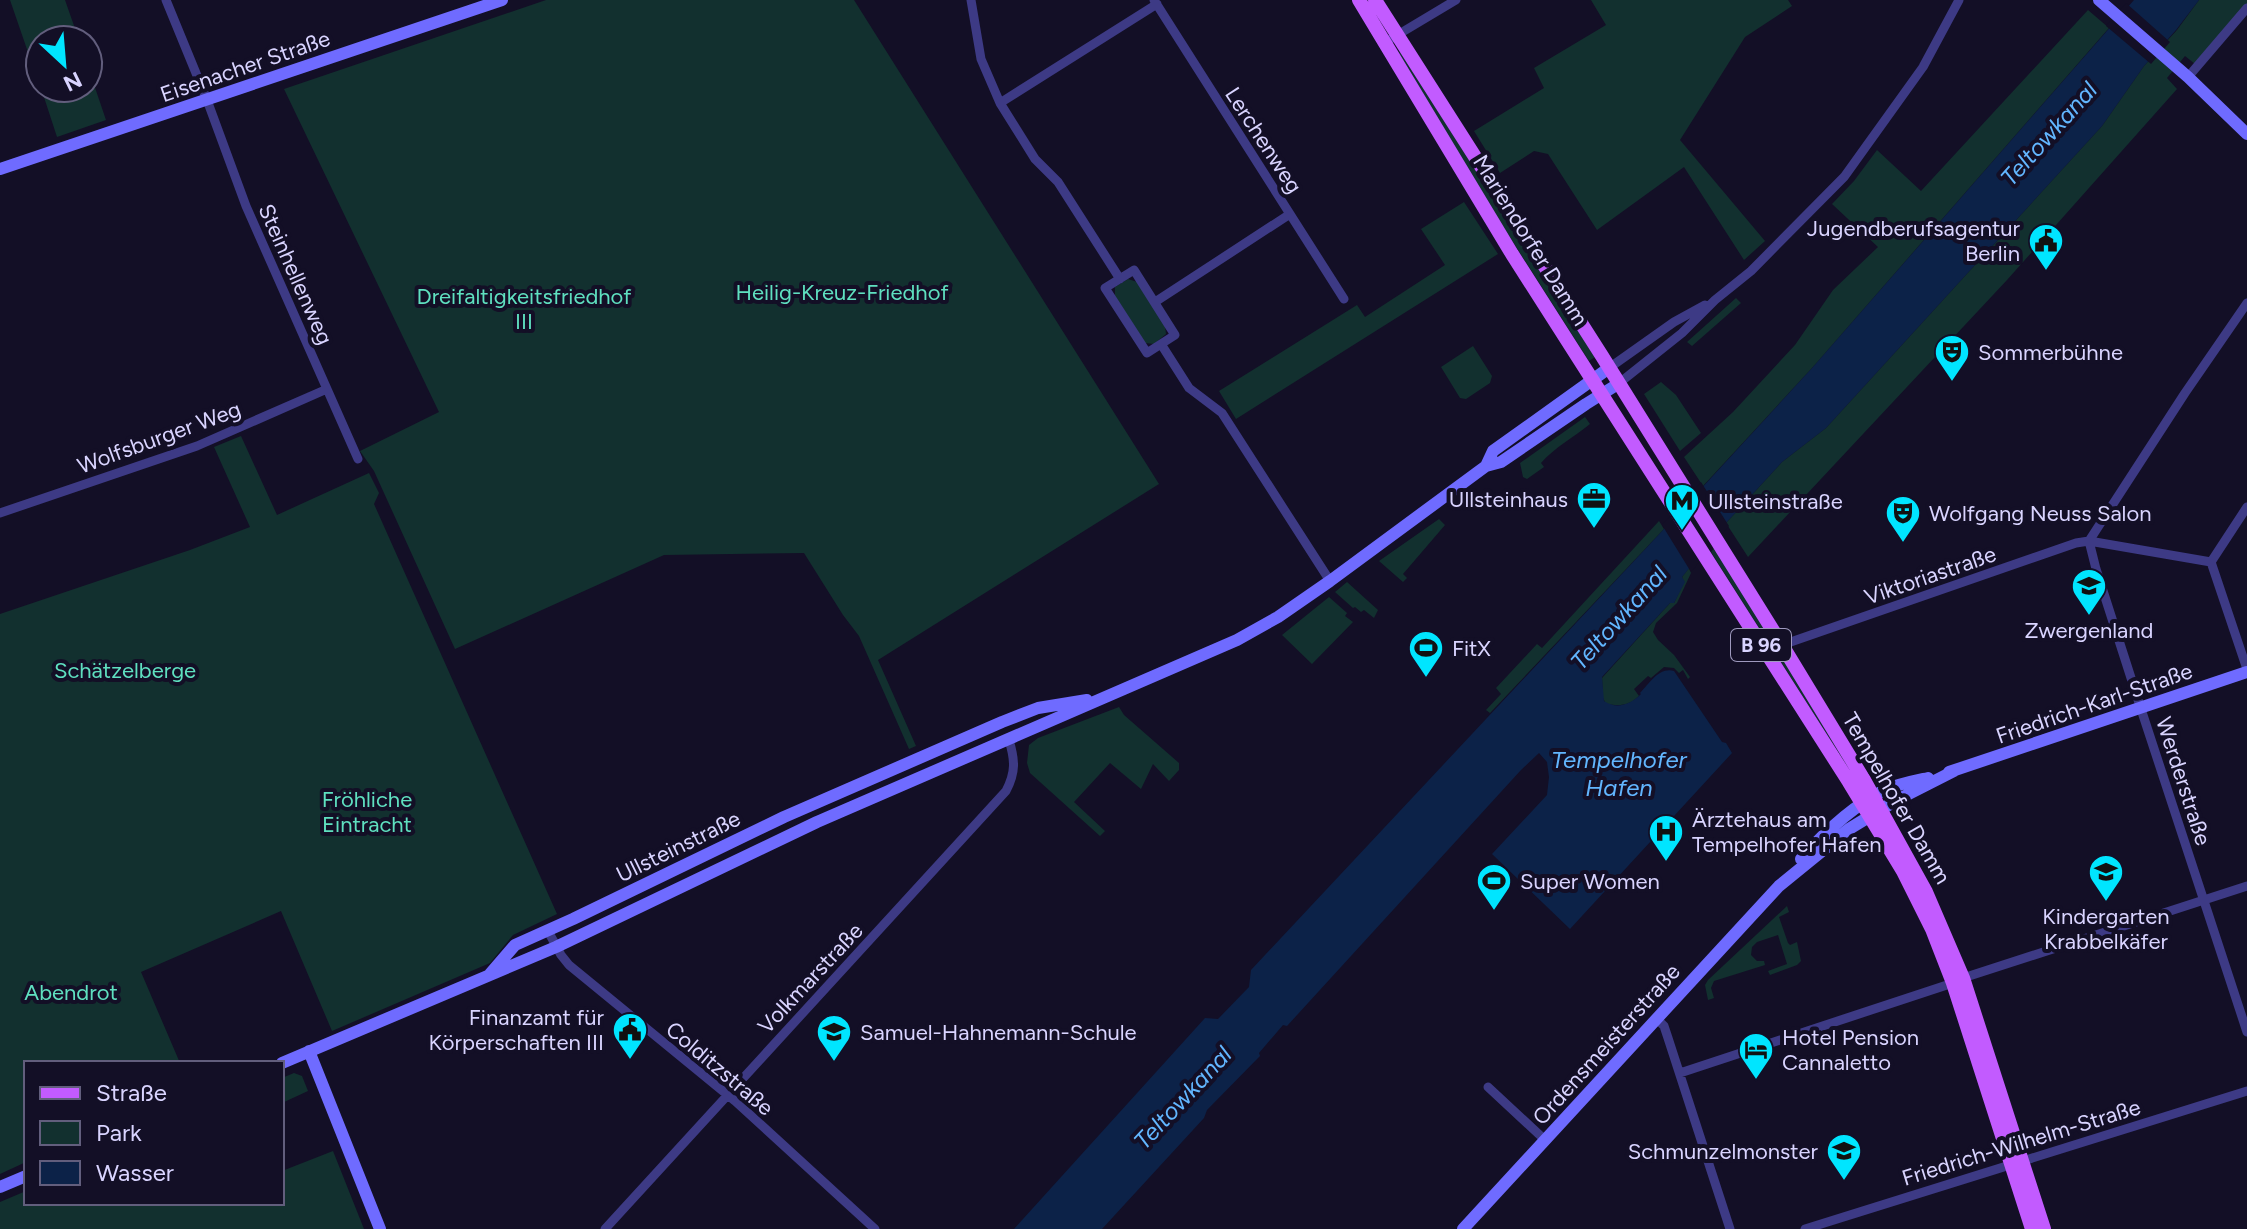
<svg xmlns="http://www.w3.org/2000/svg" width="2247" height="1229" font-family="Figtree,sans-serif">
<rect width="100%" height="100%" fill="#130f26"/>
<path fill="#12302f" d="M10,0H65L79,40H40V87Z
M546,0H854L1159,484L878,660L916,746L909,749L859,636L843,615L804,553L664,555L455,649L374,471L360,451L439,412L284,89Z
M1591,0H1788L1792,6L1745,37L1680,140L1765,241L1744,260L1684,167L1597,230L1548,154L1534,151L1500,173L1474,131L1544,88L1534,68L1606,25Z
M2199,0H2247V4L2195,64L2185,56L2167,78L2177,89L2007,280L1748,557L1726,523L1782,462L1826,428L2102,126L2144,66L2177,30Z
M2088,10L2109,28L1813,367L1703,486L1684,457L1733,412L1795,345L1833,290L1878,247L1832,204L1854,181L1877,150L1921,191Z
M1400,52L1595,357L1589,361L1478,187L1398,54Z
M88,67L106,120L57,137L41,88H88Z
M1464,202L1498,254L1236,419L1219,391L1357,305L1365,317L1445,265L1421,229Z
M1128,279L1137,282L1165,326L1166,334L1154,344L1145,343L1115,296V287Z
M1736,298L1741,303L1692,346L1687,342Z
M1473,346L1492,376L1490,383L1466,399L1460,398L1441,367Z
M1661,382L1676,395L1701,433L1680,451L1644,394Z
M1585,417L1590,424C1573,438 1555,447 1541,463L1544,467L1527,479L1523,477L1520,463Z
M241,436L277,515L369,473L379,493L374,504L557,914L513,935L490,963L332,1031L281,911L141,972L180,1063H26V1162L0,1174V614L190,550L250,527L214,447Z
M1439,519L1445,525L1403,574L1407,578L1403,582L1379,561Z
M1659,521L1664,529L1490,713L1486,710L1501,694L1496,688L1537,644L1542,648Z
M1715,547L1858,779L1856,780L1711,552Z
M1689,568L1691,573L1677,603L1656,623L1653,632L1658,640L1674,655L1690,677L1688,679L1683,670L1679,673L1674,668L1664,667L1651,678L1648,676L1634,689L1639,696C1629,706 1620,706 1606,704L1603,698L1602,678L1670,603H1674L1684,582L1682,577Z
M1347,582L1378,610L1374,618L1364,610L1361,612L1355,607L1353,608L1335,592Z
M1329,597L1347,613L1345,616L1353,622L1312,664L1282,635Z
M1119,707L1124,715L1179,763V770L1169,781L1153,764L1141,789L1110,763L1074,802L1105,831L1100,836L1030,773L1027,763L1029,745L1038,738Z
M1787,906L1789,912L1779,917L1788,943L1790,945L1797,942L1801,961L1797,965L1770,975L1768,971L1787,964L1778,935L1757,942L1752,947L1751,955L1757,961H1764L1765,965L1714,981L1711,988L1714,998L1708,1000L1705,985L1708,980Z
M294,1073L302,1076L308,1091L282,1103V1078Z
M333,1151L364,1229H0V1202L26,1191V1203H282V1171Z"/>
<path fill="#0c2248" d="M2134,0H2199L2176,30L2144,66L2102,126L1826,428L1782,462L1726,523L1682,577L1685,582L1674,603H1670L1602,677L1604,701C1617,710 1631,704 1641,694L1640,693C1650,683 1659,667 1674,671L1722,742L1726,743L1732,753L1570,929L1492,854L1547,795L1549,777L1547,762L1539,753L1521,770L1287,1026L1283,1025L1259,1053L1260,1056L1207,1110L1204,1118L1102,1229H1014L1205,1018L1218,1019L1249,987L1251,970L1664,529L1813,367Z"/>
<path fill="#130f26" d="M2126,3L2170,42L2151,64L2106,26Z
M1701,482L1729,526L1691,572L1662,525Z"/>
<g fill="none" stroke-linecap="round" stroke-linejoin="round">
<path stroke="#3d3a85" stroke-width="9" d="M166,0L207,100L246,206L358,459
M971,0L981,59L1000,103L1035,159L1058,182L1120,279
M1154,0L1344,299
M1384,43L1456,0
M2188,77L2247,8
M1000,103L1157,4
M1134,270L1175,335L1147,353L1105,288Z
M1155,302L1290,214
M1161,344L1189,388L1222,413L1330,581
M1609,368L1674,322L1705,305
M1618,384L1682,333L1715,300L1751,271L1844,177L1923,67L1959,0
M0,513L197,446L327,389
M2089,541L2096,569L2141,709L2247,1032
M2089,541L2185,393L2247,303
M2211,562L2247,669
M2211,562L2247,507
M1782,645L2076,543L2089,541L2211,562
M548,931L561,955L569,965L735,1101L875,1229
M1963,978L2247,886
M1656,1018L1664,1026L1668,1038L1730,1229
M1680,1073L1953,983
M1488,1087L1545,1140
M605,1229L1006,791C1016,772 1015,760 1009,740
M1805,1229L2247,1091"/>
<path stroke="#6f6bff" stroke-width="12" d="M2099,0L2188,77L2247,134
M0,169L502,0
M1486,466L1493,451L1609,368
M1949,772L2247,672
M1801,859C1825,832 1852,806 1885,790C1898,784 1914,781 1928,778
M490,974L515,945L573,919L784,817L1002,722L1038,708L1087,700
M309,1051L380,1229
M282,1063L556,947L817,822L1237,640L1278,617L1330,581L1486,466L1501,462L1586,404L1618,384
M0,1187L26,1176
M1463,1229L1779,886L1849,829L1895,801L1954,771"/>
<path stroke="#c25bff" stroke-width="14" d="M1359,0L1512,254L1849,782L1903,871L1932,929L1953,983L2032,1229
M1375,0L1602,356L1782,645L1864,780L1926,892L1963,978L2044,1229"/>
</g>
<defs>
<symbol id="civic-pin" viewBox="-11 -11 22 30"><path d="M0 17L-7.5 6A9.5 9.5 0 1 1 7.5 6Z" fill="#00e5ff" stroke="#130f26"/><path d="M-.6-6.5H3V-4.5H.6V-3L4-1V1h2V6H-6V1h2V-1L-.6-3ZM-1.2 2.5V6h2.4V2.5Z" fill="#111"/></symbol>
<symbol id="theatre-pin" viewBox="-11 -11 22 30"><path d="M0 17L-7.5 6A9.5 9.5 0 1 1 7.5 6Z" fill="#00e5ff" stroke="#130f26"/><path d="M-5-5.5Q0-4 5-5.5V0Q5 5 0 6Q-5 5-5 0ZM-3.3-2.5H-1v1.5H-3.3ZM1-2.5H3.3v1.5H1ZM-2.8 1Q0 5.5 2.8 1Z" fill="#111"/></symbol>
<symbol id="office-pin" viewBox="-11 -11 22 30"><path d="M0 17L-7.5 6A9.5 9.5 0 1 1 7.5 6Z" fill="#00e5ff" stroke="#130f26"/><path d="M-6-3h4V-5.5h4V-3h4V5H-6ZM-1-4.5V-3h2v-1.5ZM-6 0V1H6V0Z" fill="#111"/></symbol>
<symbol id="metro-pin" viewBox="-11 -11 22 30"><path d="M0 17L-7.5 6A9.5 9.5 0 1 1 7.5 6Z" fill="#00e5ff" stroke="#130f26"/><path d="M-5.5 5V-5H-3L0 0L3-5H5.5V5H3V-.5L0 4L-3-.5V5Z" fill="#111"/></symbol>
<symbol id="school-pin" viewBox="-11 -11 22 30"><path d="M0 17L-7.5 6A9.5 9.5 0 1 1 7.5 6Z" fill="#00e5ff" stroke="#130f26"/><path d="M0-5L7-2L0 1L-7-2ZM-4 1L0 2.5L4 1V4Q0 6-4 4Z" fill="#111"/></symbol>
<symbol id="stadium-pin" viewBox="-11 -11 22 30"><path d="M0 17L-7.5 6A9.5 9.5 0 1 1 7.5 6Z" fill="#00e5ff" stroke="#130f26"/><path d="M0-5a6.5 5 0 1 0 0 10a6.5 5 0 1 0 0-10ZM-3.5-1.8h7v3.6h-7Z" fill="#111"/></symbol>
<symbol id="hospital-pin" viewBox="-11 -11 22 30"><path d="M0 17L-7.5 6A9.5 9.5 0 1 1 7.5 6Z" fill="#00e5ff" stroke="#130f26"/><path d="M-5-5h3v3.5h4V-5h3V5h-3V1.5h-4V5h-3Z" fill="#111"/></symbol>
<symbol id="hotel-pin" viewBox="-11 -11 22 30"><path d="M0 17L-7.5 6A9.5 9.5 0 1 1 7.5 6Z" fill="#00e5ff" stroke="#130f26"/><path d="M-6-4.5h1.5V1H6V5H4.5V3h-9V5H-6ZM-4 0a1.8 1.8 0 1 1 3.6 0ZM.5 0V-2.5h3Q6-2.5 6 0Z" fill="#111"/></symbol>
</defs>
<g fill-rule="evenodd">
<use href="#civic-pin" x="2026" y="221" width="40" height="54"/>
<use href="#theatre-pin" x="1932" y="332" width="40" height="54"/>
<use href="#office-pin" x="1574" y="479" width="40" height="54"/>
<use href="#metro-pin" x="1662" y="481" width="40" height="54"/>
<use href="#theatre-pin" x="1883" y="493" width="40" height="54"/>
<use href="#school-pin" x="2069" y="566" width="40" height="54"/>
<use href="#stadium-pin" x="1406" y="628" width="40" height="54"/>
<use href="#hospital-pin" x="1646" y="812" width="40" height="54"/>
<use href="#school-pin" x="2086" y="852" width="40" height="54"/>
<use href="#stadium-pin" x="1474" y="861" width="40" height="54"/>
<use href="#civic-pin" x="610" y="1010" width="40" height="54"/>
<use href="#school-pin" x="814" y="1012" width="40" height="54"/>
<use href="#hotel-pin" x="1736" y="1030" width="40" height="54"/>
<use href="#school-pin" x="1824" y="1131" width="40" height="54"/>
</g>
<g text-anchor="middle" stroke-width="8" stroke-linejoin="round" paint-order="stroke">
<rect fill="#130f26" stroke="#9e99be" stroke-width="2" x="1731" y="629" width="60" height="32" rx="6"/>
<g font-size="20" font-weight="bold" fill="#d9d4ff">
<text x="1761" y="652">B 96</text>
</g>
<g font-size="22" fill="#d9d4ff" stroke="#130f26">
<text transform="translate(245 66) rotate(-19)" y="8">Eisenacher Straße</text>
<text transform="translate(1264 140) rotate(57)" y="8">Lerchenweg</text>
<text transform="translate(1531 240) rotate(58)" y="8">Mariendorfer Damm</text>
<text transform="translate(296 274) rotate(66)" y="8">Steinhellenweg</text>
<text transform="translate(159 437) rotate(-20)" y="8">Wolfsburger Weg</text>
<text transform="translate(1930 575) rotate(-19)" y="8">Viktoriastraße</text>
<text transform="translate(2094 703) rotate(-19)" y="8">Friedrich-Karl-Straße</text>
<text transform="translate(2184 781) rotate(72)" y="8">Werderstraße</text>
<text transform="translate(1897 798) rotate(60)" y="8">Tempelhofer Damm</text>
<text transform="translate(678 846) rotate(-26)" y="8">Ullsteinstraße</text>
<text transform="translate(810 978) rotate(-47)" y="8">Volkmarstraße</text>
<text transform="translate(1606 1044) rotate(-48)" y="8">Ordensmeisterstraße</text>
<text transform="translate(720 1068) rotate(40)" y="8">Colditzstraße</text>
<text transform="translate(2021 1142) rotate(-17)" y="8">Friedrich-Wilhelm-Straße</text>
</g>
<g font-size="22" fill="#d9d4ff" stroke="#130f26" text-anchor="start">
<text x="2020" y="236" text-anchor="end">Jugendberufsagentur<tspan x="2020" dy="25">Berlin</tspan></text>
<text x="1978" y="360">Sommerbühne</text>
<text x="1568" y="507" text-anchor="end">Ullsteinhaus</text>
<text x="1708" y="509">Ullsteinstraße</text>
<text x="1929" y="521">Wolfgang Neuss Salon</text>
<text x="2089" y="638" text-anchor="middle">Zwergenland</text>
<text x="1452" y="656">FitX</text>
<text x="1692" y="827">Ärztehaus am<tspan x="1692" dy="25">Tempelhofer Hafen</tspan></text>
<text x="1520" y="889">Super Women</text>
<text x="2106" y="924" text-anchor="middle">Kindergarten<tspan x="2106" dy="25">Krabbelkäfer</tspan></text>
<text x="604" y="1025" text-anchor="end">Finanzamt für<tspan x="604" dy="25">Körperschaften III</tspan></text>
<text x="860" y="1040">Samuel-Hahnemann-Schule</text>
<text x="1782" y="1045">Hotel Pension<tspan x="1782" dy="25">Cannaletto</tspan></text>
<text x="1818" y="1159" text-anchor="end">Schmunzelmonster</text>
</g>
<g font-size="22" fill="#5fe0c0" stroke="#130f26">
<text x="842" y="300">Heilig-Kreuz-Friedhof</text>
<text x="524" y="304">Dreifaltigkeitsfriedhof<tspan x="524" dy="25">III</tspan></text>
<text x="125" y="678">Schätzelberge</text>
<text x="367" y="807">Fröhliche<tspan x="367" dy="25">Eintracht</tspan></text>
<text x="71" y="1000">Abendrot</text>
</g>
<g font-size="24" font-style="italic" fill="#62b6ff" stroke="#130f26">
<text transform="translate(2049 134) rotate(-48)" y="8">Teltowkanal</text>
<text transform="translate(1619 618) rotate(-48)" y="8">Teltowkanal</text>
<text x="1619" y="768">Tempelhofer<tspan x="1619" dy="28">Hafen</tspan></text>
<text transform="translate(1183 1098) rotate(-47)" y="8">Teltowkanal</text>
</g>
</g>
<rect x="24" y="1061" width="260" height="144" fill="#130f26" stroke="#625e7d" stroke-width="2"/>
<rect x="40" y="1087" width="40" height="12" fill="#c25bff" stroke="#625e7d" stroke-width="2"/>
<text x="96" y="1101" font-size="24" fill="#d9d4ff">Straße</text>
<rect x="40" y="1121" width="40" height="24" fill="#12302f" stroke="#625e7d" stroke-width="2"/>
<text x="96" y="1141" font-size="24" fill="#d9d4ff">Park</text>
<rect x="40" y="1161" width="40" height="24" fill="#0c2248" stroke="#625e7d" stroke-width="2"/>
<text x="96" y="1181" font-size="24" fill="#d9d4ff">Wasser</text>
<g transform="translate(64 64) rotate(154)"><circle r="38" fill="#130f26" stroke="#625e7d" stroke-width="2"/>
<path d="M0-6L14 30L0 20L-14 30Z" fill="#00e5ff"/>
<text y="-12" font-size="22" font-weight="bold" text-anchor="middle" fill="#d9d4ff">N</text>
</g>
</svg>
